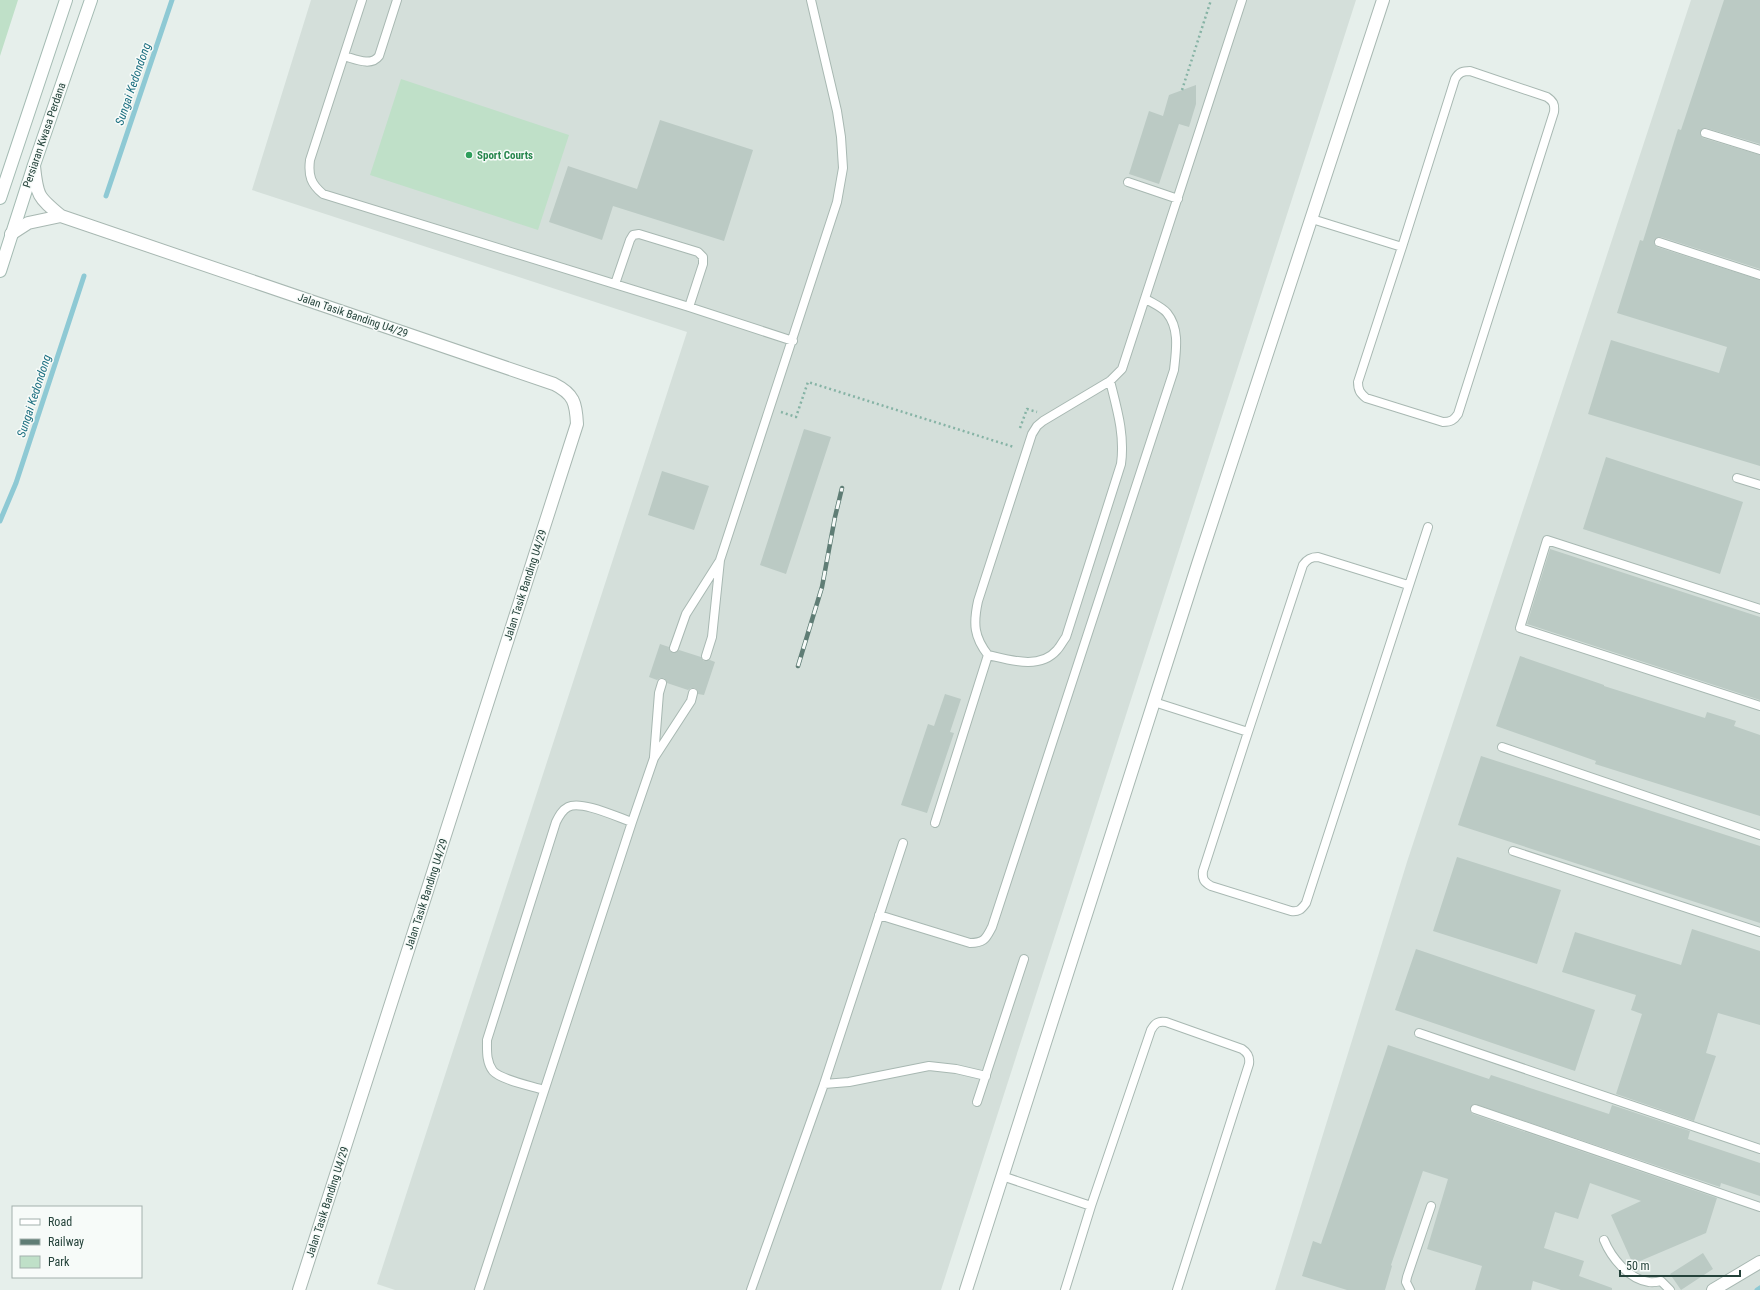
<svg xmlns="http://www.w3.org/2000/svg" width="1760" height="1290" font-family="'Roboto Condensed',sans-serif">
<rect width="100%" height="100%" fill="#e6efeb"/>
<path fill="#d4dfda" d="M311,0H1356L941,1290H395L377,1284L687,332L252,190Z
M1691,0H1760V1290H1275L1407,862Z"/>
<path fill="#bfe0c8" d="M0,0H18L0,56Z
M401,79L569,135L538,230L370,175Z"/>
<g fill="none" stroke-linecap="round" stroke-linejoin="round">
<path stroke="#8ec9d4" stroke-width="5" d="M106,196L172,0
M0,521L16,483L84,276
M1757,1290L1760,1288"/>
</g>
<path fill="#bbcac4" d="M1724,0H1760V144L1706,128L1702,129L1700,134L1703,138L1760,155V269L1661,237L1656,238L1654,243L1657,247L1760,280V466L1588,414L1611,340L1719,373L1727,347L1617,313L1640,240L1643,241L1678,129L1681,130Z
M1196,85V104L1189,127L1179,124L1159,184L1129,174L1149,111L1163,116L1169,95Z
M660,120L753,150L724,241L613,206L602,240L549,222L568,166L637,189Z
M804,429L831,437L786,574L760,565Z
M1606,457L1743,502L1720,574L1583,529Z
M662,471L709,486L694,530L648,515Z
M1550,549L1760,617V700L1527,624Z
M660,644L669,647L670,651L673,653L677,652L679,650L701,657L704,661L710,660L715,662L704,695L698,694L695,688H691L688,690L667,683L664,678H660L657,680L649,677Z
M1520,656L1604,685V686L1705,718L1707,712L1736,721L1734,726L1760,735V816L1595,764L1596,761L1496,726Z
M945,694L961,699L950,732L954,733L927,813L901,805L928,724L934,726Z
M1481,756L1760,846V923L1458,825Z
M1457,857L1561,890L1537,964L1433,931Z
M1692,929L1760,951V1025L1718,1013L1706,1053L1716,1056L1694,1121L1616,1094L1642,1014L1631,1010L1636,995L1562,972L1575,932L1681,965Z
M1416,949L1595,1010L1575,1071L1395,1010Z
M1388,1045L1489,1079L1491,1075L1609,1114L1612,1105L1690,1131L1688,1139L1760,1163V1196L1721,1183L1720,1187L1474,1104L1470,1108L1471,1112L1473,1114L1717,1198L1706,1233L1633,1264L1611,1215L1641,1201L1590,1183L1578,1219L1555,1212L1544,1248L1584,1261L1579,1276L1612,1288V1290H1561L1533,1281L1531,1290H1475L1482,1266L1427,1249L1448,1179L1423,1171L1391,1265L1392,1266L1385,1290H1347L1302,1276L1313,1241L1321,1244Z
M1703,1253L1713,1269L1681,1290L1670,1274Z"/>
<g fill="none" stroke-linecap="round" stroke-linejoin="round">
<defs>
<path id="lane" d="M362,0L310,160C308,176 311,184 323,194L689,307L793,341
M344,56C355,59 371,67 379,56L397,0
M1705,133L1760,150
M1128,182L1178,199
M1312,219L1402,247L1455,79C1459,72 1463,71 1470,71L1547,97C1553,101 1555,104 1554,112L1458,414C1454,420 1451,422 1443,422L1366,398C1360,393 1358,390 1358,382L1402,247
M1659,242L1760,275
M615,284L630,240L633,235L639,234L698,252L703,257V264L689,307
M1110,381C1117,409 1125,435 1121,464L1066,637C1063,641 1060,647 1057,650C1040,670 1010,660 988,655C974,637 973,624 978,601L1032,434L1037,426L1043,421L1110,381L1122,369L1242,0
M1737,478L1760,485
M1760,609L1547,540L1520,628L1760,706
M674,648L686,614L719,562
M706,656L712,637L720,560L837,202L843,168L841,137L837,111L811,0
M1154,702L1248,732L1303,565C1307,559 1311,557 1318,557L1408,585
M1248,732L1203,871C1202,879 1204,882 1211,886L1291,911C1298,912 1301,910 1306,903L1428,527
M1502,747L1760,835
M654,757L659,693L662,683
M935,823L988,655
M1513,851L1760,932
M879,915L970,943C985,943 986,938 992,927L1174,370C1176,351 1180,329 1167,313C1162,307 1152,303 1146,299
M1419,1033L1760,1149
M824,1084L849,1082L929,1066L956,1069L986,1076
M544,1090C532,1086 501,1080 493,1071C486,1062 487,1050 487,1040L556,822C559,816 562,810 568,807C581,800 617,817 632,822
M977,1102L1024,959
M1475,1109L1760,1207
M1002,1176L1091,1206
M1604,1240C1611,1257 1628,1279 1649,1282C1653,1283 1657,1282 1661,1281L1670,1290
M479,1290L632,822L654,758L691,701L693,693
M751,1290L824,1084L903,843
M1065,1290L1091,1206L1151,1030C1155,1023 1158,1021 1166,1022L1242,1049C1248,1053 1250,1057 1249,1064L1177,1290
M1410,1290L1406,1282L1407,1277L1431,1206"/>
<path id="street" d="M34,166C37,196 38,197 61,216L554,384C574,394 576,403 577,424L299,1290
M11,234L28,223L61,216
M966,1290L1198,564L1383,0
M1713,1290L1760,1262"/>
<path id="secondary" d="M0,198L66,0
M0,271L34,165L91,0"/>
</defs>
<use href="#lane" stroke="#a8b8b2" stroke-width="10"/>
<use href="#street" stroke="#a8b8b2" stroke-width="14"/>
<use href="#secondary" stroke="#a4bbb3" stroke-width="14"/>
<path stroke="#86b3a5" stroke-width="2.5" stroke-dasharray="2 3" stroke-linecap="butt" d="M1182,90L1211,0
M781,412L796,417L808,382L1014,447V446
M1020,428L1027,409L1037,412"/>
<use href="#lane" stroke="#fff" stroke-width="8"/>
<use href="#street" stroke="#fff" stroke-width="12"/>
<use href="#secondary" stroke="#fff" stroke-width="12"/>
<defs>
<path id="rail" d="M798,666L822,587L835,517L842,488"/>
</defs>
<use href="#rail" stroke="#5f7d75" stroke-width="4.5"/>
<use href="#rail" stroke="#f7fbf9" stroke-width="3" stroke-dasharray="9" stroke-linecap="butt"/>
</g>
<circle fill="#2e9e5b" stroke="#f7fbf9" stroke-width="1.5" cx="469" cy="155" r="4"/>
<g text-anchor="middle" stroke-width="3" stroke-linejoin="round" paint-order="stroke">
<g font-size="11" fill="#24423a" stroke="#f7fbf9">
<text transform="translate(44 135) rotate(-71)" y="4">Persiaran Kwasa Perdana</text>
<text transform="translate(353 315) rotate(19)" y="4">Jalan Tasik Banding U4/29</text>
<text transform="translate(525 585) rotate(-72)" y="4">Jalan Tasik Banding U4/29</text>
<text transform="translate(426 894) rotate(-72)" y="4">Jalan Tasik Banding U4/29</text>
<text transform="translate(327 1202) rotate(-72)" y="4">Jalan Tasik Banding U4/29</text>
</g>
<g font-size="11" font-weight="bold" fill="#27864d" stroke="#f7fbf9" text-anchor="start">
<text x="477" y="159">Sport Courts</text>
</g>
<g font-size="12" font-style="italic" fill="#1c6f80" stroke="#f7fbf9">
<text transform="translate(133 84) rotate(-71)" y="4">Sungai Kedondong</text>
<text transform="translate(34 396) rotate(-72)" y="4">Sungai Kedondong</text>
</g>
</g>
<rect x="12" y="1206" width="130" height="72" fill="#f7fbf9" stroke="#a3b1ad"/>
<rect x="20" y="1219" width="20" height="6" fill="#ffffff" stroke="#a3b1ad"/>
<text x="48" y="1226" font-size="12" fill="#24423a">Road</text>
<rect x="20" y="1239" width="20" height="6" fill="#5f7d75" stroke="#a3b1ad"/>
<text x="48" y="1246" font-size="12" fill="#24423a">Railway</text>
<rect x="20" y="1256" width="20" height="12" fill="#bfe0c8" stroke="#a3b1ad"/>
<text x="48" y="1266" font-size="12" fill="#24423a">Park</text>
<path d="M1620 1270v6h120v-6" fill="none" stroke="#24423a" stroke-width="2"/>
<text x="1626" y="1270" font-size="12" fill="#24423a" stroke="#f7fbf9" stroke-width="3" paint-order="stroke">50 m</text>
</svg>
